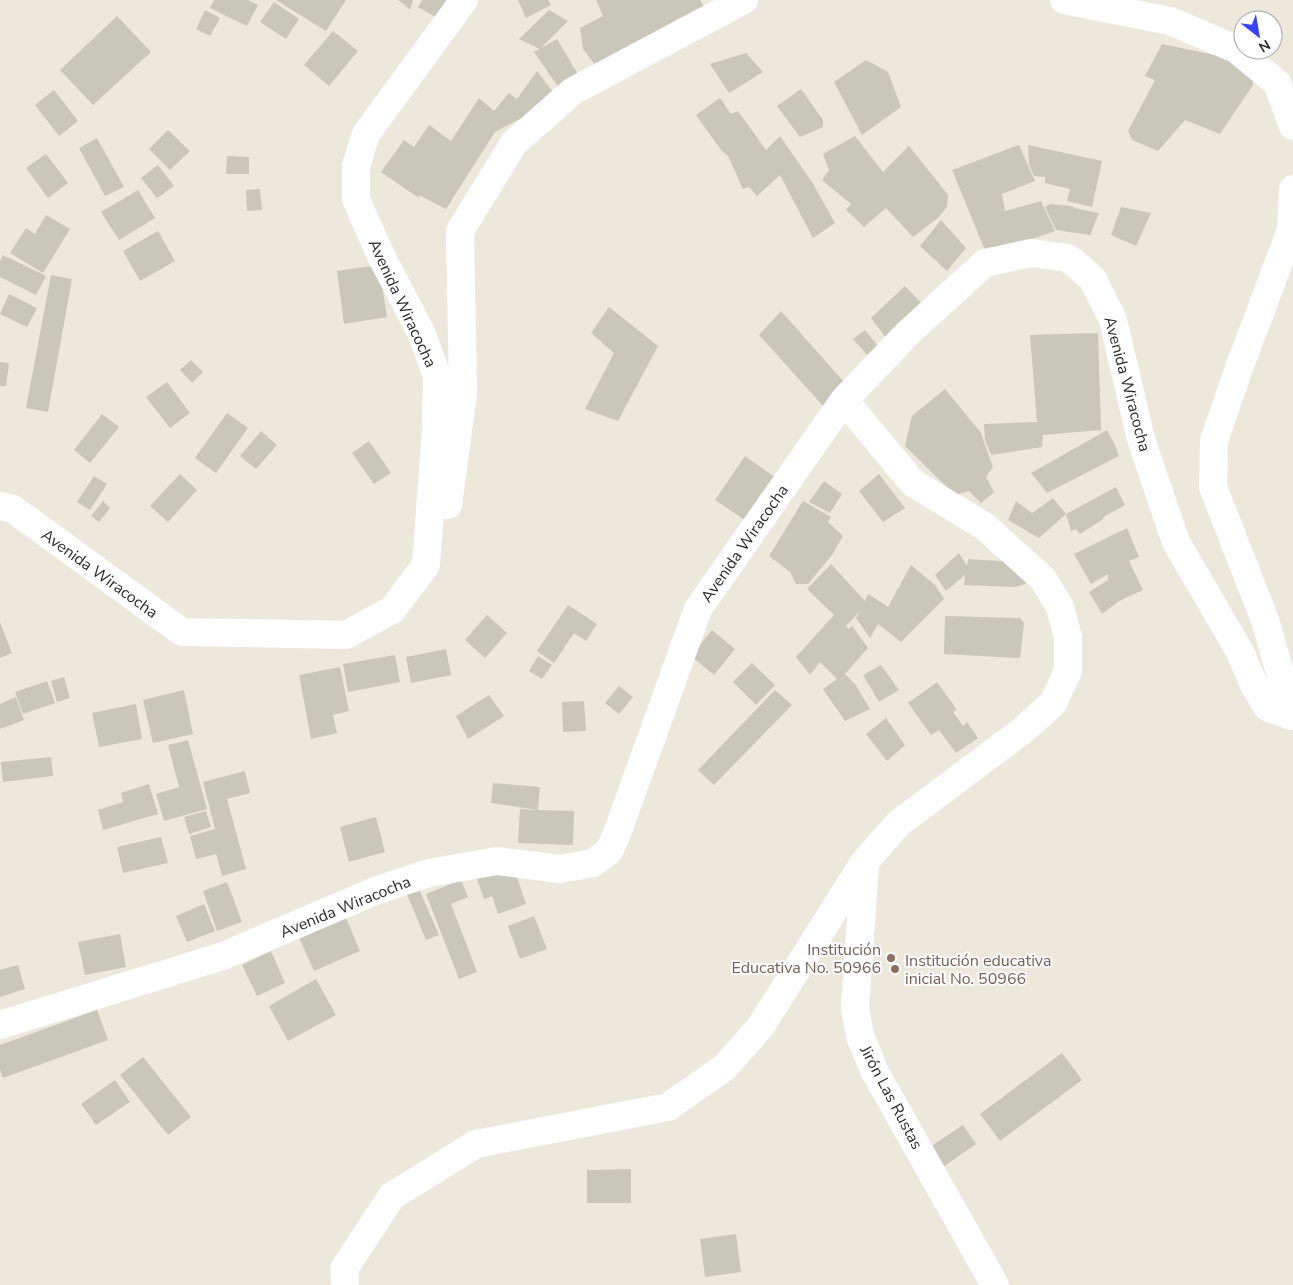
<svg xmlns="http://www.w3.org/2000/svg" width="1293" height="1285" font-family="'Nunito Sans',sans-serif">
<rect width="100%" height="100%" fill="#ede8dc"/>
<path fill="#c9c6ba" d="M214,0H248L258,5L247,26L210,8Z
M276,0H346L326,31Z
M398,0H413L410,10L402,3Z
M422,0H459L444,22L418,7Z
M518,0H548L551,5L526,18Z
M596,0H700L704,7L598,69L583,49L580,28L603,16Z
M274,2L299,19L286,39L260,22Z
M205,10L220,18L210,36L196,29Z
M549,10L568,21L540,49L519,39Z
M117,16L151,52L93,105L60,70Z
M333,31L358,51L329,86L304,65Z
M557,39L579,76L559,88L534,52Z
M1162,44L1229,58L1252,69L1253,85L1220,134L1185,120L1158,151L1132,140L1128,131L1155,80L1145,76Z
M746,53L763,72L729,93L710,64Z
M866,60L888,72L901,107L862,135L834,82Z
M537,71L553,92L531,113L495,132L446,209L419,195V198L381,172L404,140L414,147L429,125L451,141L479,98L494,111L509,93L517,99Z
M801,89L823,120V127L800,137L777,106Z
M54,90L78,121L59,136L35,105Z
M720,98L731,114L738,111L766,150L780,136L812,182L835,223L813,238L780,175L757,196L749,187L743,189L728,156L722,151L696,115Z
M168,130L190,151L170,170L149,149Z
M855,136L883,172L909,146L948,195L947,207L939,217L913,237L886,208L864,227L846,210L851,204L822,180L829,170L823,154Z
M97,138L124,187L105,196L79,148Z
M1019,145L1035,181L1002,194L1005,211L1041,201L1055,231L987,255L952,170Z
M1028,145L1102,161L1092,207L1067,201L1070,189L1045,183V177L1034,176L1029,164Z
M46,154L68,183L48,198L26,168Z
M227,156L249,157V174H226Z
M158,165L174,186L157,198L141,178Z
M260,189L262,210L247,211L246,190Z
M138,190L155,218L119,240L101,212Z
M1050,204L1071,206L1078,209L1099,213L1090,235L1056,230L1045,207Z
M1121,207L1151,213L1136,246L1111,235Z
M46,215L70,229L43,273L10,253L26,228L35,234Z
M941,220L966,248L947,271L920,246Z
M158,231L175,261L140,281L123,251Z
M3,255L46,276L36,295L0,277V261Z
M379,265L387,317L344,324L337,271Z
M51,275L72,279L48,412L26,408Z
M905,286L929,311L890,343L871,318Z
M9,294L37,308L27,327L0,314Z
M609,307L658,346L618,421L585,409L614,353L591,333Z
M781,311L844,382L824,407L759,335Z
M865,330L881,350L869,357L853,339Z
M1098,333L1101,430L1043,435L1042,447L991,455L985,440L984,424L1037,422L1030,335Z
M191,360L203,372L192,383L180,370Z
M0,362L9,363L6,386H0Z
M167,382L190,413L170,428L146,397Z
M945,389L981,433L993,467L986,477L994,492L981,503L969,491L955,495L905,446L912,416Z
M227,413L248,428L216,473L195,458Z
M102,414L119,427L90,463L74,450Z
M1107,430L1115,445L1119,456L1047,493L1031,473Z
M261,431L277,445L256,469L240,456Z
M369,441L391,473L374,484L352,453Z
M745,456L776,478L748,522L715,500Z
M180,474L197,490L168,522L150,506Z
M879,474L905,508L883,522L859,491Z
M94,476L107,484L90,510L77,502Z
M824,481L842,494L830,513L809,502Z
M1116,487L1125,505L1105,516L1102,520L1080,534L1076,529L1071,531L1066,514Z
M1053,498L1066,514L1039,538L1008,520L1016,501L1032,513Z
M103,501L110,508L99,522L91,516Z
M803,501L831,517L828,522L843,536L832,555L808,584H796L790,572L769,556Z
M1127,528L1139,557L1129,561L1143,590L1119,601L1102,614L1089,592L1108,580V574L1091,584L1074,554Z
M959,553L967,566L968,559L1014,562L1031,582L1015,587L964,585L965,575L946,591L935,575Z
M831,564L865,601L868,594L888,607L911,565L935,585L944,599L901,642L878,624L870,638L856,618L860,611L846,626L849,629L852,626L868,648L845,674L855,684L870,709L845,721L823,689L837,679L820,662L810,675L796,657L834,615L807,589Z
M568,605L597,624L586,641L574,633L554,663L537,651Z
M487,615L507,633L485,658L465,640Z
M945,616L1020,618L1024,623L1020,658L944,654Z
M0,622L12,653L0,658Z
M712,630L735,649L714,675L691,656Z
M446,649L451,675L411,683L406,657Z
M395,655L400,682L348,692L343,664Z
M538,656L552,665L542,679L529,671Z
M752,663L775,685L756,705L733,682Z
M881,665L899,690L879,702L863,675Z
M340,667L349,711L333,715L337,733L311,739L299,675Z
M64,677L70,698L57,702L51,681Z
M47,681L55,703L23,714L15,692Z
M937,682L957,710L953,712L963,726L967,722L978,738L956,753L939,730L931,735L908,703Z
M619,686L633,697L619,714L605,703Z
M184,690L193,734L153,743L143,700Z
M775,690L792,705L714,785L698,770Z
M489,695L504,716L468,739L456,716Z
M16,697L24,720L0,729V704Z
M584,701L586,731L563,732L562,702Z
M136,704L142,739L99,747L92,713Z
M886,718L905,745L887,761L866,734Z
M188,740L207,809L164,821L156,794L179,787L168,745Z
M51,757L53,776L3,782L1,762Z
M245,771L250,793L227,799L246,869L222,876L216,854L196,859L190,836L215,829L203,782Z
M493,783L540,787L538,810L574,811L573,845L518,843L520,809L538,810L491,803Z
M149,784L158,814L103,830L98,810L123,802L121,793Z
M206,811L211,827L189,834L184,817Z
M376,817L385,852L349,862L340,827Z
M161,837L168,863L123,873L117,847Z
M513,866L526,904L498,914L492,896L484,899L477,879Z
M461,880L468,897L451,904L477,972L459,979L426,894Z
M227,882L242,922L217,931L203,891Z
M418,887L439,935L426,940L406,892Z
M204,904L215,931L187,942L176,916Z
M344,913L360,951L314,971L297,933Z
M534,916L547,949L520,959L508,926Z
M120,934L126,967L85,975L78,942Z
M271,951L285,983L257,996L242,965Z
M18,965L25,989L0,997V970Z
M316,979L336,1015L288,1041L269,1006Z
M97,1010L108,1040L3,1078L0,1070V1045Z
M1062,1053L1082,1080L1000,1141L980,1114Z
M143,1057L191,1117L168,1135L120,1075Z
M115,1080L130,1102L96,1125L81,1104Z
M963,1125L976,1144L940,1169L927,1149Z
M631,1169V1203H587V1170Z
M736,1234L741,1272L705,1277L700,1239Z"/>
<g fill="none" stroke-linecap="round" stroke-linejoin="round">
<path stroke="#fff" stroke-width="28" d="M1064,0L1170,21L1236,49L1277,83L1293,126
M448,505L463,393L460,231L514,143L573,91L744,0
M0,506L13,509L182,632L346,635L392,610L426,565L436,429L437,376L421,332L381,256L356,199V166L366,134L464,0
M1292,716L1266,623L1213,487L1214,441L1239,368L1291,230L1293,189
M865,865L855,1007L860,1036L875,1072L995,1285
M0,1025L223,956L375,891L429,873L497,861L560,869L593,863L609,851L616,836L698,609L844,400L908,333L985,263L1031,253L1068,258L1092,278L1113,320L1141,439L1176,542L1240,652L1254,685L1267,707L1292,716
M345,1285L344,1269L392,1196L476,1144L668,1107L725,1067L761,1026L865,861L899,823L1022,731L1053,703L1068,671V637L1060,607L1043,579L984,526L913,483L844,400"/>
</g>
<g fill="#8d6e63" stroke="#fff" stroke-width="2">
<circle cx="891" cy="958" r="5"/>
<circle cx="895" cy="969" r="5"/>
</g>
<g text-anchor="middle" stroke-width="4" stroke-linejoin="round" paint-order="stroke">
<g font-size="16" fill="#2b2b2b" stroke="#fff">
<text transform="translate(403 303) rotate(65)" y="6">Avenida Wiracocha</text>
<text transform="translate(1128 384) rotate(75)" y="6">Avenida Wiracocha</text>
<text transform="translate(744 543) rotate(-55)" y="6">Avenida Wiracocha</text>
<text transform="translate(100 573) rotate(36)" y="6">Avenida Wiracocha</text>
<text transform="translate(345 906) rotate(-22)" y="6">Avenida Wiracocha</text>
<text transform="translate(892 1097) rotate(62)" y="6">Jirón Las Rustas</text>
</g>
<g font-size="16" fill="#785e54" stroke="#fff" text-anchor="end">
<text x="881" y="955">Institución<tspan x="881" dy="18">Educativa No. 50966</tspan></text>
<text x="905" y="966" text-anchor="start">Institución educativa<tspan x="905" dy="18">inicial No. 50966</tspan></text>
</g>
</g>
<g transform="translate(1258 35) rotate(149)"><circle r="24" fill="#ffffff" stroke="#aaaaaa"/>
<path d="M0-4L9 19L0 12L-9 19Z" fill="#3742ff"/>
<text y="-8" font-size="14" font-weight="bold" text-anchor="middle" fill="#2b2b2b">N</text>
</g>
</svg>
